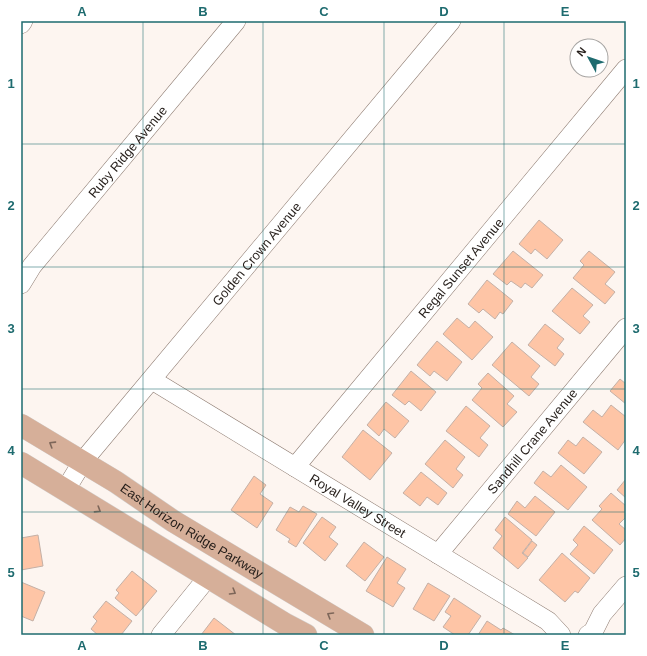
<svg xmlns="http://www.w3.org/2000/svg" width="647" height="656" font-family="Arial,sans-serif">
<rect width="100%" height="100%" fill="#fdf5f0"/>
<path fill="#fec5a6" stroke="#c4b0a6" d="M539,220L563,240L547,259L535,249L531,254L519,244Z
M513,251L543,275L532,288L525,283L521,288L511,281L507,285L493,274Z
M589,251L615,272L605,284L615,292L605,304L573,278L584,265L580,261Z
M487,280L513,301L503,314L500,312L495,319L483,309L479,313L468,304Z
M572,288L593,305L583,316L590,322L580,334L552,311Z
M457,318L469,328L475,321L493,337L472,360L443,334Z
M545,324L564,339L557,348L564,354L555,366L528,345Z
M437,341L462,362L447,381L434,371L430,376L417,365Z
M512,342L540,366L531,377L539,384L529,396L492,365Z
M411,371L436,392L421,411L409,401L405,405L392,395Z
M488,373L514,396L507,404L517,412L503,427L472,400L482,388L478,384Z
M620,379L626,384V404L610,391Z
M386,402L409,421L395,438L384,429L379,436L367,425Z
M611,405L626,417V439L618,450L583,422L593,410L602,417Z
M466,406L490,426L480,438L488,445L479,457L446,431Z
M363,430L392,453L370,480L342,457Z
M583,437L602,452L584,474L558,453L568,440L576,446Z
M445,440L465,457L456,469L463,475L453,488L425,464Z
M561,465L587,487L568,510L534,483L543,471L551,477Z
M421,472L447,493L438,505L427,497L420,506L403,493Z
M254,476L266,485L260,494L273,503L257,528L231,510Z
M626,479V498L617,490Z
M611,493L626,506V517L619,524L626,530V538L620,545L592,520L602,509L599,506Z
M535,496L555,512L536,536L508,514L517,501L525,508Z
M303,506L317,514L296,547L288,542L290,539L276,530L290,507L299,512Z
M322,517L336,527L329,537L338,544L325,561L303,543Z
M505,517L532,540L522,553L528,558L518,569L493,548L502,536L495,530Z
M584,526L613,550L594,574L570,554L578,545L573,540Z
M38,535L43,566L21,570V538Z
M532,541L537,545L528,557L523,553Z
M364,542L384,557L365,581L346,566Z
M562,553L590,578L578,593L575,591L565,602L539,580Z
M387,557L406,569L397,583L405,588L393,607L366,591Z
M132,571L157,591L136,616L115,598L119,593L116,590Z
M21,582L45,592L33,621L21,616Z
M428,583L450,596L434,621L413,609Z
M454,598L481,616L468,635H455L443,627L451,616L445,612Z
M106,601L132,621L121,635H98L91,629L97,621L93,617Z
M214,618L236,635H201Z
M487,621L501,630L503,628L515,635H478Z"/>
<g fill="none" stroke-linecap="round" stroke-linejoin="round">
<defs>
<g id="minor">
<path d="M21,24L23,21"/>
<path id="s1" d="M21,284L32,266L236,21"/>
<path id="s2" d="M152,380L548,621L561,635"/>
<path id="s3" d="M295,467L626,69"/>
<path id="s4" d="M66,489L83,461L451,21"/>
<path id="s5" d="M438,554L626,328"/>
<path d="M161,635L208,577"/>
<path d="M588,635L593,632L602,614L626,586"/>
</g>
<g id="major">
<path id="s6" d="M21,425L116,482L173,521L363,635"/>
<path d="M21,463L285,624L306,635"/>
</g>
</defs>
<use href="#minor" stroke="#8d7b71" stroke-width="20"/>
<use href="#major" stroke="#d3d2d1" stroke-width="23"/>
<use href="#minor" stroke="#fff" stroke-width="19"/>
<use href="#major" stroke="#d6af99" stroke-width="22"/>
</g>
<defs><path id="oneway-chevron" d="M-2-3.5L2.5 0L-2 3.5" fill="none" stroke-width="1.6" stroke-linecap="round" stroke-linejoin="round"/></defs>
<g stroke="#7d6659">
<use href="#oneway-chevron" transform="translate(52 444) rotate(-148)"/>
<use href="#oneway-chevron" transform="translate(98 510) rotate(32)"/>
<use href="#oneway-chevron" transform="translate(233 592) rotate(31)"/>
<use href="#oneway-chevron" transform="translate(330 615) rotate(-149)"/>
</g>
<path fill="none" stroke="#1e6b6f" stroke-width="1" stroke-opacity="0.55" d="M143,21V635M263,21V635M384,21V635M504,21V635M21,144H626M21,267H626M21,389H626M21,512H626"/>
<g text-anchor="middle" stroke-width="3" stroke-linejoin="round" paint-order="stroke">
<g font-size="13" fill="#241d19" stroke="#fff">
<text dy="5" stroke="none"><textPath href="#s1" startOffset="170">Ruby Ridge Avenue</textPath></text>
<text dy="5" stroke="none"><textPath href="#s4" startOffset="303">Golden Crown Avenue</textPath></text>
<text dy="5" stroke="none"><textPath href="#s3" startOffset="259">Regal Sunset Avenue</textPath></text>
<text dy="5" stroke="none"><textPath href="#s5" startOffset="147">Sandhill Crane Avenue</textPath></text>
<text dy="5" stroke="none"><textPath href="#s2" startOffset="241">Royal Valley Street</textPath></text>
<text dy="5" stroke="none"><textPath href="#s6" startOffset="201">East Horizon Ridge Parkway</textPath></text>
</g>
</g>
<rect width="647" height="656" fill="none" stroke="#ffffff" stroke-width="44"/>
<g transform="translate(589 58) rotate(310)"><circle r="19" fill="#ffffff" stroke="#a7a5a3"/>
<path d="M0-3L7 15L0 10L-7 15Z" fill="#1e6b6f"/>
<text y="-6" font-size="11" font-weight="bold" text-anchor="middle" fill="#241d19">N</text>
</g>
<rect x="22" y="22" width="603" height="612" fill="none" stroke="#1e6b6f" stroke-width="1.5"/>
<g font-size="13" text-anchor="middle" font-weight="bold" fill="#1e6b6f">
<text x="82" y="16">A</text>
<text x="203" y="16">B</text>
<text x="324" y="16">C</text>
<text x="444" y="16">D</text>
<text x="565" y="16">E</text>
<text x="11" y="88">1</text>
<text x="636" y="88">1</text>
<text x="11" y="210">2</text>
<text x="636" y="210">2</text>
<text x="11" y="333">3</text>
<text x="636" y="333">3</text>
<text x="11" y="455">4</text>
<text x="636" y="455">4</text>
<text x="11" y="577">5</text>
<text x="636" y="577">5</text>
<text x="82" y="650">A</text>
<text x="203" y="650">B</text>
<text x="324" y="650">C</text>
<text x="444" y="650">D</text>
<text x="565" y="650">E</text>
</g>
</svg>
